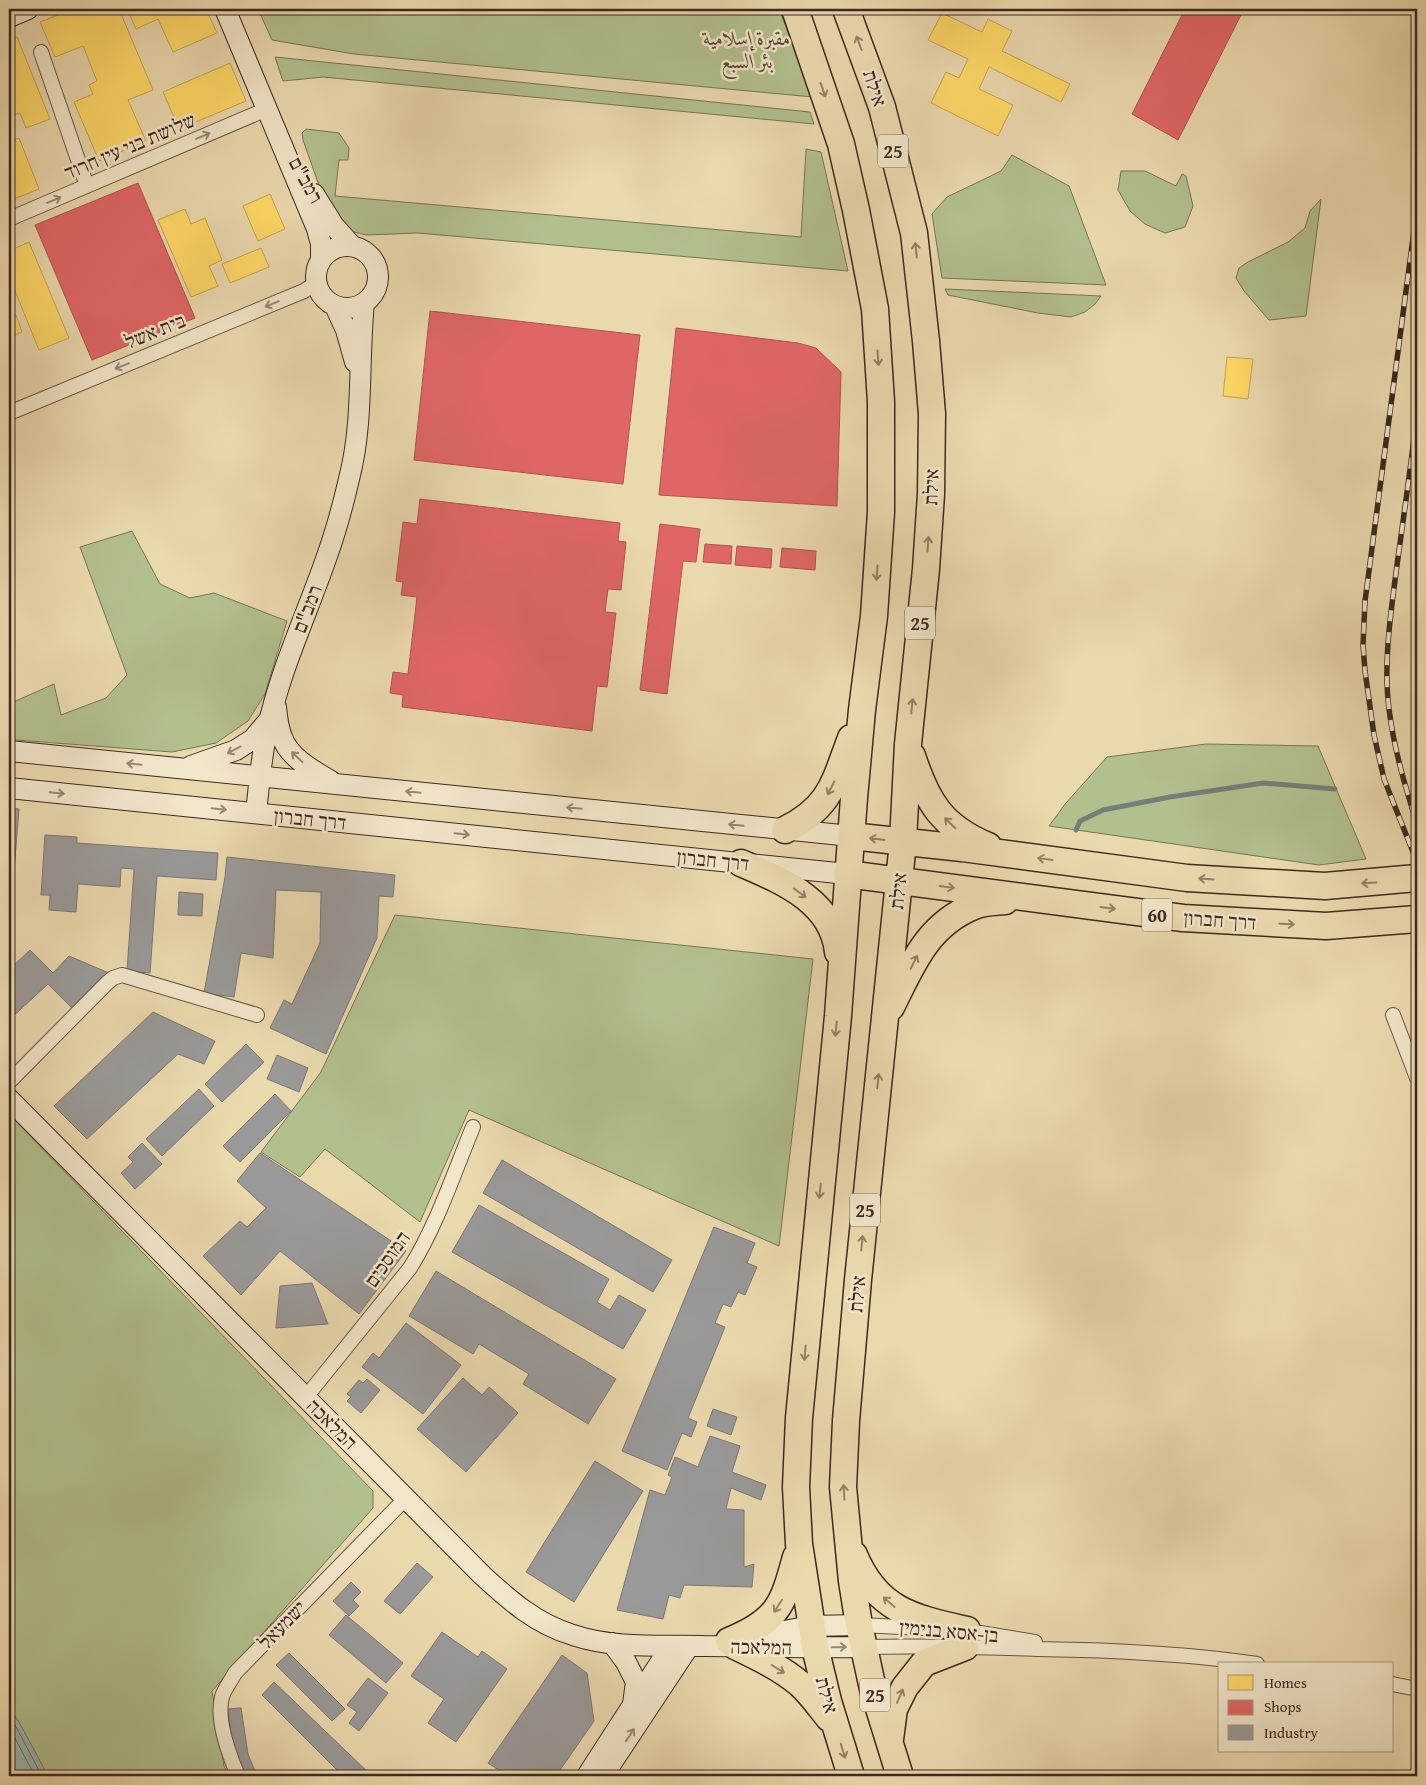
<svg xmlns="http://www.w3.org/2000/svg" width="1426" height="1785" font-family="'Gentium Book Plus',Amiri,'Frank Ruhl Libre',serif">
<rect width="100%" height="100%" fill="#ebd9ae"/>
<filter id="stains"><feTurbulence type="fractalNoise" baseFrequency=".004" numOctaves="4"/><feColorMatrix values="0 0 0 0 .2 0 0 0 0 .09 0 0 0 0 .02 0 0 0 .5 -.17"/></filter>
<radialGradient id="worn" r=".72"><stop offset=".6" stop-color="#630" stop-opacity="0"/><stop offset="1" stop-color="#630" stop-opacity=".3"/></radialGradient>
<path fill="#b2c08e" stroke="#777457" d="M258,9H779L813,97L354,54L272,40Z
M275,57L810,112L814,124L323,77L283,81Z
M306,129L339,133L349,148L348,160H339L335,196L801,237L806,149L821,152L848,271L418,233L366,235L350,231L325,202L303,140L302,133Z
M1012,155L1069,186L1106,285L942,278L932,214L947,197L1001,171Z
M1121,171H1145L1176,186L1182,174L1186,176L1193,206L1185,227L1165,233L1145,224L1130,211L1118,190Z
M1321,199L1306,316L1269,320L1244,291L1236,278L1239,268L1248,262L1288,242L1305,228L1310,211Z
M945,289L1101,296L1095,304L1085,312L1071,317L1038,313L948,295Z
M132,531L160,584L190,598L214,593L287,621L265,694L248,721L216,743L172,752L16,740L9,729V704L54,684L61,715L106,698L127,675L80,547Z
M1206,744L1318,746L1366,859L1319,865L1049,826L1066,803L1107,757Z
M395,915L813,959L779,1246L469,1110L420,1222L325,1149L300,1177L261,1152L321,1072Z
M9,1114L373,1491V1508L212,1691L224,1766L229,1776H48L19,1722L9,1708Z"/>
<path fill="#9db7b6" stroke="#767e7a" d="M9,1708L19,1722L48,1776H9Z"/>
<path fill="#ffd966" stroke="#c4a451" d="M73,9H119L153,90L128,100L146,141L99,161L74,102L93,94L89,85L97,81L83,46L55,57L40,22Z
M127,9H206L217,33L173,52L158,19L136,29Z
M942,13L982,32L988,19L1012,31L1002,51L1070,84L1061,102L989,67L979,89L1013,105L998,136L931,103L946,72L959,78L968,59L928,40Z
M17,37L50,119L26,128L20,113L9,117V41Z
M230,63L246,101L179,129L163,92Z
M19,138L39,189L9,201V142Z
M270,194L285,229L258,241L243,206Z
M185,209L191,224L205,218L222,260L209,266L218,286L191,297L158,220Z
M29,242L69,338L39,350L9,276V251Z
M261,248L269,267L230,283L222,264Z
M16,315L22,332L9,337V318Z
M1227,357L1253,359L1248,399L1223,396Z"/>
<path fill="#e06666" stroke="#af5451" d="M1185,9H1244L1178,140L1132,114Z
M138,183L195,318L92,360L35,225Z
M430,311L640,335L623,484L414,460Z
M676,328L798,343L816,348L841,372L837,506L659,495Z
M420,499L620,523L618,541L626,542L621,590L608,589L605,612L616,613L607,687L597,686L592,731L402,707L403,695L390,693L393,672L408,674L417,597L401,595L403,582L396,581L403,522L417,524Z
M660,524L700,529L696,562L683,561L667,694L640,690Z
M705,544L732,546L731,564L703,562Z
M737,546L772,549L771,568L735,565Z
M782,548L816,551L815,570L780,567Z"/>
<path fill="#999" stroke="#7d7775" d="M9,808L19,809L12,897H9Z
M45,835L77,837V843L218,853L216,880L157,876L150,973L127,971L134,869L121,868L120,887L78,884L76,912L49,910L50,895H41Z
M227,857L395,875L393,897L379,896L377,938L326,1054L270,1028L284,1000L292,1004L320,943L321,892L276,890L273,958L241,953L234,997L204,993L225,877Z
M179,892L203,894L202,916L178,915Z
M30,950L53,973L69,956L109,973L72,1008L48,984L9,1020V970Z
M153,1012L215,1041L204,1064L178,1054L87,1139L54,1106Z
M246,1044L264,1062L222,1102L205,1084Z
M277,1055L308,1068L299,1092L267,1079Z
M199,1089L214,1106L162,1156L146,1139Z
M275,1094L291,1111L240,1162L223,1146Z
M142,1143L162,1164L135,1189L121,1173L133,1162L128,1157Z
M260,1153L406,1251L359,1314L280,1251L241,1295L203,1256L240,1221L247,1227L266,1208L237,1181Z
M502,1160L672,1260L653,1292L483,1193Z
M479,1205L609,1279L597,1302L610,1310L619,1295L646,1310L623,1349L452,1252Z
M714,1227L755,1243L747,1263L757,1267L745,1295L738,1292L731,1307L723,1304L715,1323L725,1327L688,1418L697,1422L691,1437L682,1433L667,1470L622,1451Z
M436,1271L616,1379L588,1424L523,1384L529,1374L479,1344L473,1354L409,1316Z
M312,1283L328,1324L276,1328L280,1286Z
M406,1323L461,1365L423,1414L362,1367L373,1353L379,1358Z
M463,1378L482,1395L489,1387L518,1413L466,1472L417,1429Z
M367,1379L380,1390L361,1413L347,1401L351,1397L347,1394L359,1380L363,1383Z
M713,1409L737,1417L731,1435L707,1426Z
M710,1436L740,1446L732,1472L766,1485L761,1500L731,1488L726,1509L744,1510V1567L754,1564L752,1587L684,1585L680,1598L669,1595L663,1619L617,1610L650,1490L665,1495L672,1477L668,1475L675,1457L698,1467Z
M595,1461L643,1491L574,1602L526,1572Z
M417,1563L433,1577L400,1614L384,1601Z
M351,1582L361,1592L353,1600L359,1606L349,1616L333,1601Z
M346,1615L403,1663L386,1683L329,1635Z
M442,1632L478,1657L482,1651L507,1669L456,1742L428,1723L444,1699L411,1676Z
M289,1653L345,1709L332,1721L276,1665Z
M562,1655L587,1673L594,1721L556,1776H508L488,1763Z
M368,1678L388,1693L359,1731L349,1723L357,1712L347,1705Z
M274,1682L372,1776H334L338,1771L262,1695Z
M241,1708L248,1754L257,1776H242L234,1757L228,1709Z"/>
<g fill="none" stroke-linecap="round" stroke-linejoin="round">
<path stroke="#6c706b" stroke-width="1" d="M9,1717L15,1725L42,1776
M9,1727L35,1776"/>
<path stroke="#767e7a" stroke-width="5" d="M1076,830L1080,821L1103,810L1170,797L1263,783L1335,789"/>
<defs>
<path id="street" d="M41,52L87,186
M9,219L267,109
M9,413L304,291L316,283
M1393,1015L1417,1078
M9,1082L107,983L113,978L122,975L257,1015
M306,1397L410,1268C436,1227 454,1173 473,1127
M859,1625L923,1628
M962,1630L1035,1642
M863,1647C922,1646 980,1647 1038,1649C1111,1650 1184,1653 1257,1664
M1392,1684L1417,1689
M238,1776C229,1754 216,1720 222,1697C224,1689 231,1681 235,1673L406,1498"/>
<path id="secondary" d="M225,9L317,229L321,244V258
M9,17L28,9
M314,194L334,226L352,246
M316 277a31 31 0 1 1 62 0a31 31 0 1 1-62 0Z
M335,306L346,330L355,362
M276,707C277,717 278,728 282,737C289,758 314,771 331,781
M9,751L851,836
M191,766L236,750L253,739L269,720
M9,788L847,874
M256,813C259,786 261,758 267,731C280,670 307,614 327,556C336,531 343,505 349,479C364,421 358,362 364,303
M9,1099L482,1575C509,1600 536,1624 573,1635C614,1649 661,1645 704,1646C757,1646 810,1648 863,1647
M746,1638L811,1626L859,1625
M612,1643L626,1662L636,1682L633,1704
M587,1776L671,1646
M603,1776L689,1646"/>
<path id="highway" d="M795,9L841,144L856,210L875,309L881,402V512L874,616L862,710L854,798L838,1016L799,1418L796,1487L799,1544L815,1647L828,1701L851,1776
M846,9L882,107L914,233L926,341L932,414L931,494L926,569L908,744L903,842L858,1280L846,1421L843,1487L852,1581L859,1625L873,1689L900,1776
M912,756C927,802 942,827 988,846
M785,830C831,807 834,783 851,738
M851,836L962,848L1187,878L1325,886L1417,878
M741,863C782,881 833,901 838,952
M847,874L1183,918L1326,926L1417,919
M891,1007C912,965 927,925 974,906C983,902 995,902 1005,901
M854,1555C877,1611 914,1618 967,1630
M729,1641C778,1621 783,1605 796,1557
M735,1646C758,1657 781,1668 800,1684C811,1694 820,1707 829,1718
M890,1739L894,1709L905,1687L924,1663L965,1647"/>
</defs>
<use href="#street" stroke="#685544" stroke-width="16"/>
<use href="#secondary" stroke="#3c2920" stroke-width="22"/>
<use href="#highway" stroke="#3c2920" stroke-width="29"/>
<use href="#street" stroke="#f2e6ca" stroke-width="14"/>
<use href="#secondary" stroke="#f2e6ca" stroke-width="20"/>
<use href="#highway" stroke="#ebd9ae" stroke-width="26"/>
<defs>
<path id="rail" d="M1417,208L1365,601L1363,645L1365,671L1374,735L1384,779L1417,862
M1417,414C1411,465 1404,515 1397,565C1391,612 1383,662 1389,709C1394,749 1405,786 1417,824"/>
</defs>
<use href="#rail" stroke="#3c2920" stroke-width="5.5"/>
<use href="#rail" stroke="#f2e6ca" stroke-width="4" stroke-dasharray="11" stroke-linecap="butt"/>
</g>
<defs><path id="oneway-shaft" d="M-6 0H5M1.5-3L5.5 0L1.5 3" fill="none" stroke-width="1.6" stroke-linecap="round" stroke-linejoin="round" transform="scale(1.25)"/></defs>
<g stroke="#948167">
<use href="#oneway-shaft" transform="translate(859 43) rotate(-111)"/>
<use href="#oneway-shaft" transform="translate(823 90) rotate(71)"/>
<use href="#oneway-shaft" transform="translate(916 250) rotate(-96)"/>
<use href="#oneway-shaft" transform="translate(878 358) rotate(86)"/>
<use href="#oneway-shaft" transform="translate(928 544) rotate(-86)"/>
<use href="#oneway-shaft" transform="translate(877 573) rotate(94)"/>
<use href="#oneway-shaft" transform="translate(912 706) rotate(-84)"/>
<use href="#oneway-shaft" transform="translate(831 788) rotate(117)"/>
<use href="#oneway-shaft" transform="translate(950 823) rotate(-136)"/>
<use href="#oneway-shaft" transform="translate(877 839) rotate(-173)"/>
<use href="#oneway-shaft" transform="translate(1045 859) rotate(-172)"/>
<use href="#oneway-shaft" transform="translate(1206 879) rotate(-176)"/>
<use href="#oneway-shaft" transform="translate(1369 883) rotate(177)"/>
<use href="#oneway-shaft" transform="translate(947 887) rotate(8)"/>
<use href="#oneway-shaft" transform="translate(800 893) rotate(37)"/>
<use href="#oneway-shaft" transform="translate(1108 908) rotate(7)"/>
<use href="#oneway-shaft" transform="translate(1287 924) rotate(2)"/>
<use href="#oneway-shaft" transform="translate(914 962) rotate(-64)"/>
<use href="#oneway-shaft" transform="translate(836 1029) rotate(96)"/>
<use href="#oneway-shaft" transform="translate(878 1081) rotate(-84)"/>
<use href="#oneway-shaft" transform="translate(820 1191) rotate(96)"/>
<use href="#oneway-shaft" transform="translate(862 1243) rotate(-84)"/>
<use href="#oneway-shaft" transform="translate(805 1353) rotate(95)"/>
<use href="#oneway-shaft" transform="translate(844 1492) rotate(-93)"/>
<use href="#oneway-shaft" transform="translate(889 1602) rotate(-139)"/>
<use href="#oneway-shaft" transform="translate(778 1606) rotate(123)"/>
<use href="#oneway-shaft" transform="translate(778 1669) rotate(32)"/>
<use href="#oneway-shaft" transform="translate(900 1696) rotate(-66)"/>
<use href="#oneway-shaft" transform="translate(843 1751) rotate(73)"/>
</g>
<g stroke="#978875">
<use href="#oneway-shaft" transform="translate(203 136) rotate(-23)"/>
<use href="#oneway-shaft" transform="translate(54 200) rotate(-23)"/>
<use href="#oneway-shaft" transform="translate(272 304) rotate(158)"/>
<use href="#oneway-shaft" transform="translate(122 366) rotate(158)"/>
<use href="#oneway-shaft" transform="translate(234 750) rotate(152)"/>
<use href="#oneway-shaft" transform="translate(297 757) rotate(-137)"/>
<use href="#oneway-shaft" transform="translate(134 764) rotate(-174)"/>
<use href="#oneway-shaft" transform="translate(413 792) rotate(-174)"/>
<use href="#oneway-shaft" transform="translate(57 793) rotate(6)"/>
<use href="#oneway-shaft" transform="translate(574 808) rotate(-174)"/>
<use href="#oneway-shaft" transform="translate(219 809) rotate(6)"/>
<use href="#oneway-shaft" transform="translate(736 825) rotate(-174)"/>
<use href="#oneway-shaft" transform="translate(462 834) rotate(6)"/>
<use href="#oneway-shaft" transform="translate(839 1647) rotate(-1)"/>
<use href="#oneway-shaft" transform="translate(630 1735) rotate(-57)"/>
</g>
<g text-anchor="middle" stroke-width="5" stroke-linejoin="round" paint-order="stroke">
<g fill="#f2e6ca" stroke="#736253" stroke-width="1">
<rect x="878" y="134.5" width="30" height="33" rx="4"/>
<rect x="905" y="606.5" width="30" height="33" rx="4"/>
<rect x="1142" y="898.5" width="30" height="33" rx="4"/>
<rect x="850" y="1193.5" width="30" height="33" rx="4"/>
<rect x="860" y="1678.5" width="30" height="33" rx="4"/>
</g>
<g font-size="19" font-weight="bold" fill="#3c2920">
<text x="893" y="158">25</text>
<text x="920" y="630">25</text>
<text x="1157" y="922">60</text>
<text x="865" y="1217">25</text>
<text x="875" y="1702">25</text>
</g>
<g font-size="20" font-style="italic" fill="#544736" stroke="#f2e6ca">
<text x="747" y="45">مقبرة إسلامية<tspan x="747" dy="23">بئر السبع</tspan></text>
</g>
<g font-size="20" fill="#3c2920" stroke="#f2e6ca">
<text transform="translate(875 88) rotate(72)" y="7">אילת</text>
<text transform="translate(130 146) rotate(-23)" y="7">שלושת בני עין חרוד</text>
<text transform="translate(306 180) rotate(61)" y="7">רמב"ם</text>
<text transform="translate(155 331) rotate(-22)" y="7">בית אשל</text>
<text transform="translate(931 487) rotate(-88)" y="7">אילת</text>
<text transform="translate(307 609) rotate(-69)" y="7">רמב"ם</text>
<text transform="translate(310 819) rotate(6)" y="7">דרך חברון</text>
<text transform="translate(713 860) rotate(6)" y="7">דרך חברון</text>
<text transform="translate(898 891) rotate(-84)" y="7">אילת</text>
<text transform="translate(1220 920) rotate(4)" y="7">דרך חברון</text>
<text transform="translate(387 1259) rotate(-55)" y="7">המוסכים</text>
<text transform="translate(857 1294) rotate(-85)" y="7">אילת</text>
<text transform="translate(332 1424) rotate(45)" y="7">המלאכה</text>
<text transform="translate(282 1625) rotate(-46)" y="7">ישמעאל</text>
<text transform="translate(949 1631) rotate(5)" y="7">בן-אסא בנימין</text>
<text transform="translate(761 1647) rotate(1)" y="7">המלאכה</text>
<text transform="translate(827 1695) rotate(75)" y="7">אילת</text>
</g>
</g>
<rect width="1426" height="1785" fill="none" stroke="#ebd9ae" stroke-width="30"/>
<rect x="10" y="10" width="1406" height="1765" fill="none" stroke="#3c2920" stroke-width="2.5"/>
<rect x="15" y="15" width="1396" height="1755" fill="none" stroke="#3c2920"/>
<rect x="1218" y="1662" width="175" height="90" fill="#f2e6ca" stroke="#a99a86"/>
<rect x="1228" y="1675" width="25" height="15" fill="#ffd966" stroke="#a99a86"/>
<text x="1264" y="1688" font-size="15" fill="#3c2920">Homes</text>
<rect x="1228" y="1700" width="25" height="15" fill="#e06666" stroke="#a99a86"/>
<text x="1264" y="1712" font-size="15" fill="#3c2920">Shops</text>
<rect x="1228" y="1725" width="25" height="15" fill="#999999" stroke="#a99a86"/>
<text x="1264" y="1738" font-size="15" fill="#3c2920">Industry</text>
<rect width="100%" height="100%" filter="url(#stains)"/>
<rect width="100%" height="100%" fill="url(#worn)"/>
</svg>
